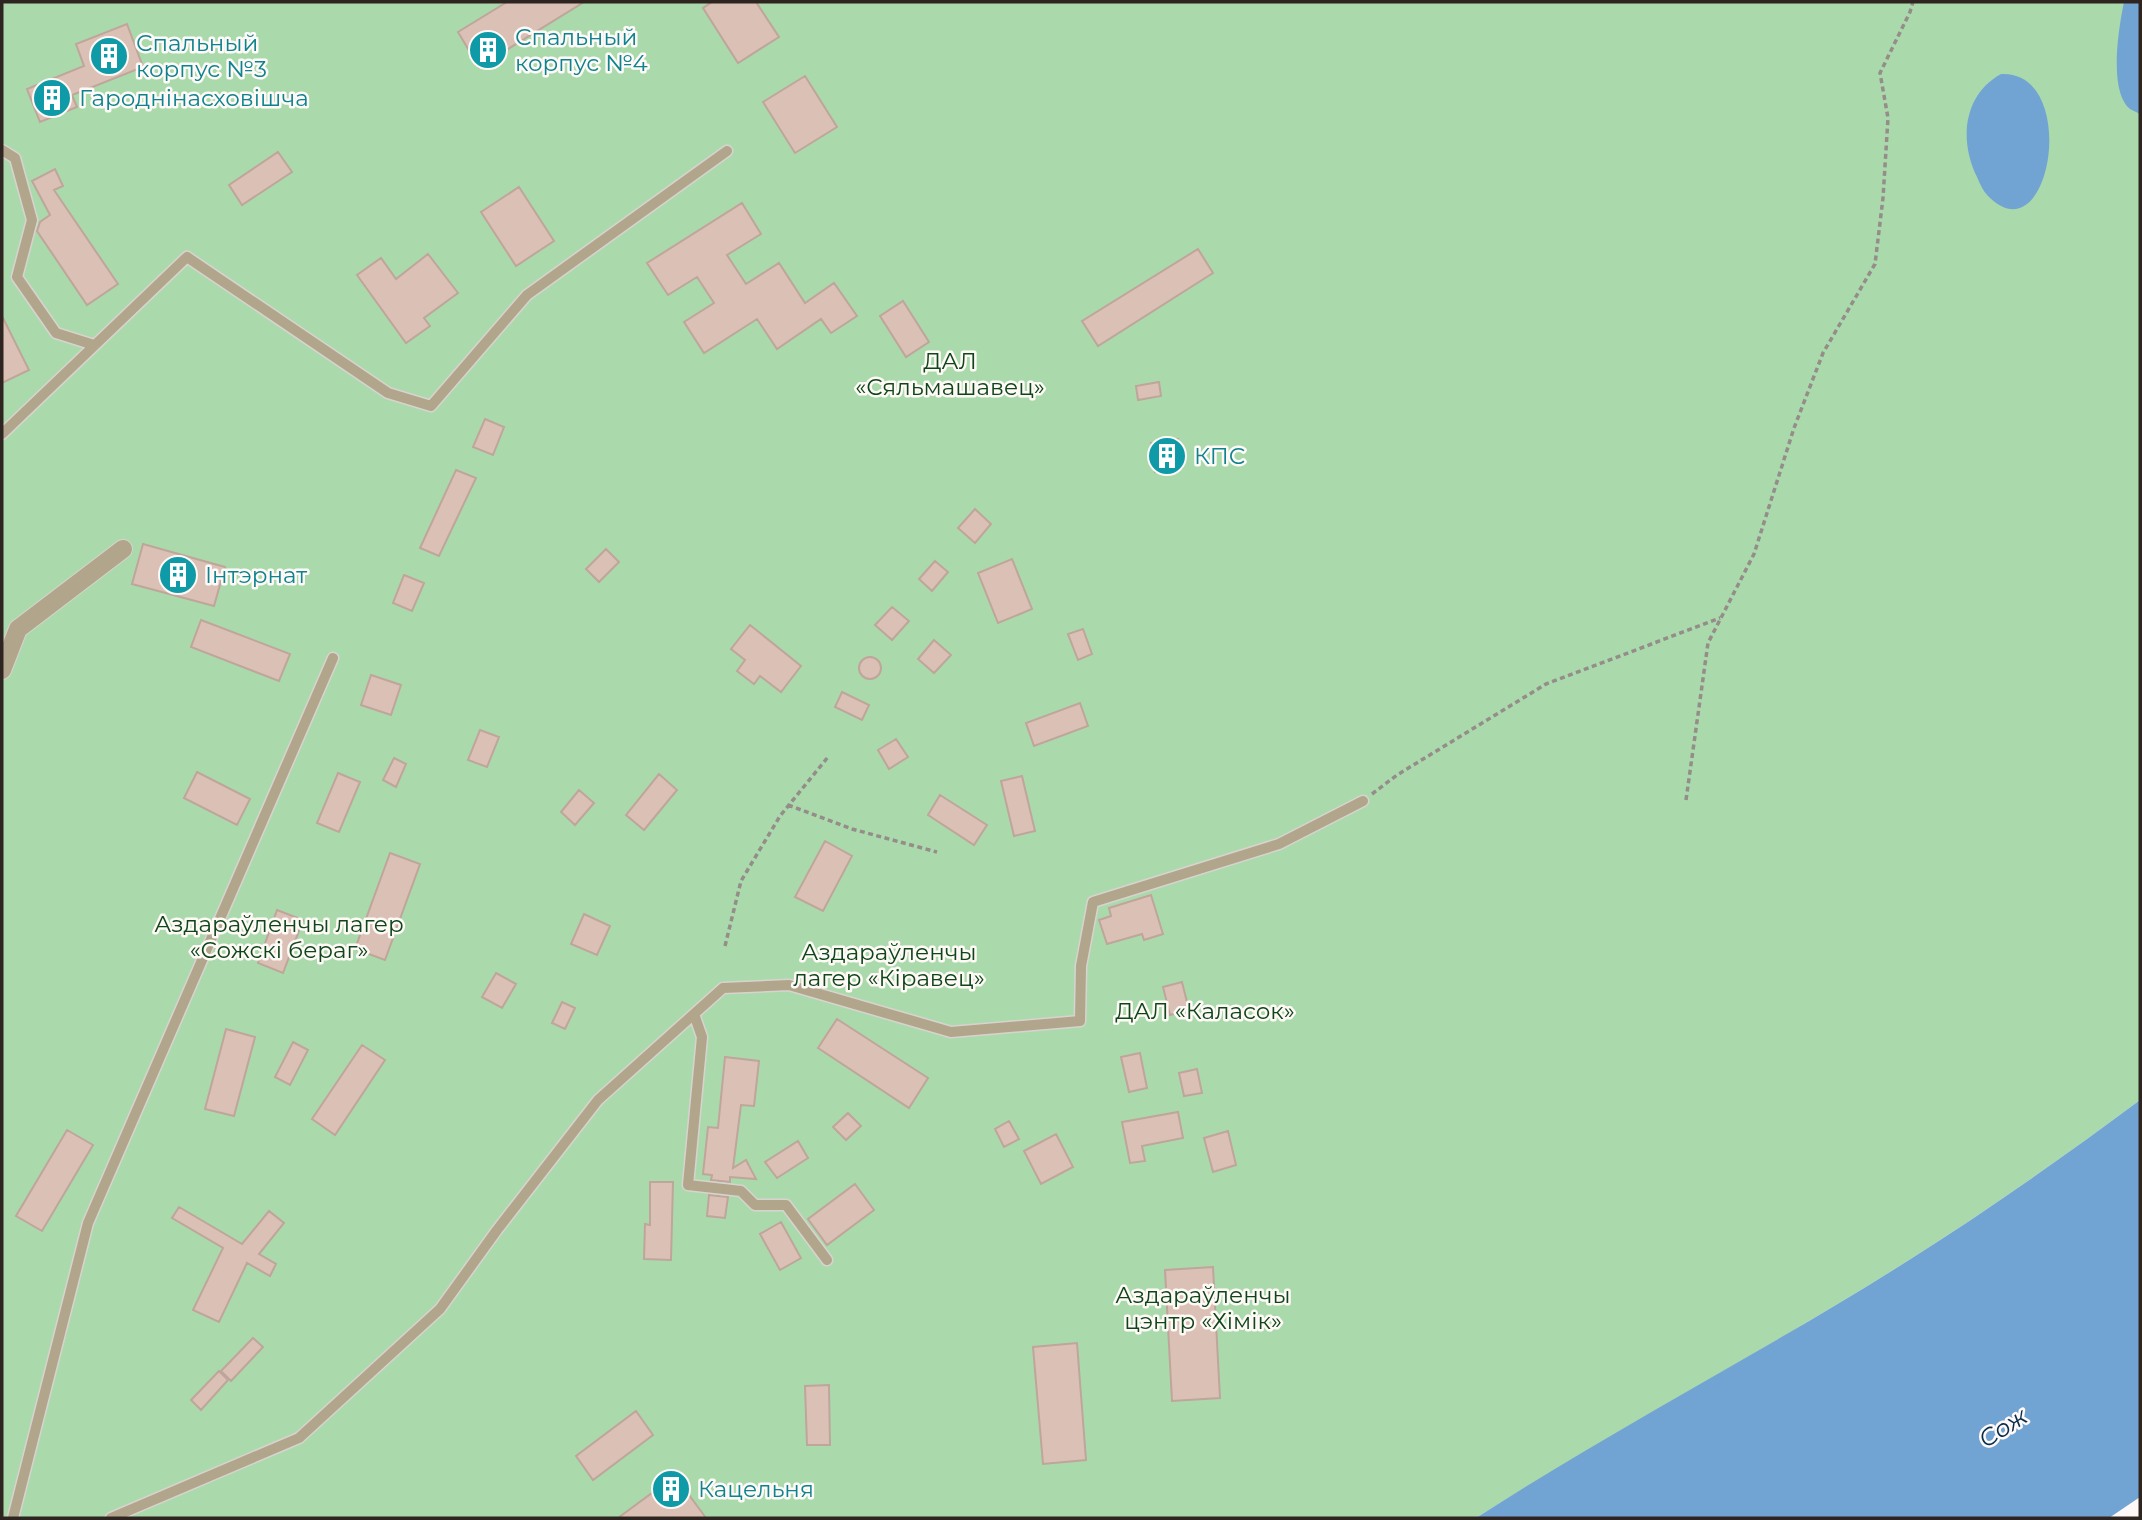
<svg xmlns="http://www.w3.org/2000/svg" width="2142" height="1520" font-family="Montserrat,sans-serif">
<rect width="100%" height="100%" fill="#fef9f6"/>
<path fill="#aadaac" d="M2,2H2140V1100C2065,1156 1988,1210 1909,1260C1767,1350 1618,1428 1476,1518H2Z"/>
<path fill="#72a4d3" d="M2124,2H2140V114C2137,112 2133,111 2130,109C2108,91 2119,26 2124,2Z
M2001,74C2081,70 2051,260 1988,196C1983,191 1980,184 1977,177C1959,141 1963,95 2001,74Z
M2140,1100V1497L2109,1518H1476C1617,1427 1767,1350 1909,1260C1988,1210 2065,1156 2140,1100Z"/>
<path fill="#dac0b5" stroke="#bfa59a" stroke-width="2" d="M507,2H584L479,67L458,32Z
M712,2H756L779,37L738,63L703,8Z
M127,24L143,67L72,95L77,107L40,122L27,89L84,66L76,44Z
M805,76L837,127L795,153L763,102Z
M278,152L292,172L242,205L229,185Z
M55,169L63,186L54,190L118,284L87,305L37,231L40,222L50,215L32,181Z
M519,187L554,241L516,266L481,212Z
M742,203L761,234L727,255L746,284L779,263L805,303L834,283L857,316L831,333L821,319L777,349L757,319L704,353L684,322L714,303L697,277L668,295L647,263Z
M1198,249L1213,273L1098,346L1082,321Z
M428,254L458,293L424,318L430,326L406,343L357,275L381,258L396,279Z
M903,301L929,342L906,357L880,316Z
M2,316L29,370L2,383Z
M1159,382L1161,396L1138,400L1136,386Z
M485,419L504,427L493,455L473,447Z
M1178,439L1182,468L1155,472L1151,443Z
M456,470L476,478L439,556L420,548Z
M975,509L991,524L975,543L958,528Z
M143,544L225,567L214,606L132,584Z
M606,549L619,562L599,582L586,569Z
M1012,559L1032,609L998,623L978,573Z
M935,561L948,572L932,591L919,579Z
M404,575L424,583L412,611L393,603Z
M892,607L909,621L892,640L875,625Z
M201,620L290,654L279,681L191,647Z
M750,625L801,666L781,692L760,676L754,684L737,671L745,660L731,649Z
M1083,629L1092,654L1078,660L1068,634Z
M934,640L951,655L934,673L918,659Z
M859 668a11 11 0 1 1 22 0a11 11 0 1 1-22 0Z
M371,675L401,685L391,715L361,705Z
M842,692L869,705L862,720L835,707Z
M1080,703L1088,726L1034,746L1026,723Z
M480,730L499,737L487,767L468,760Z
M896,739L908,757L889,769L878,750Z
M394,758L406,764L396,787L383,780Z
M197,772L250,799L237,825L184,798Z
M338,773L360,782L339,832L317,823Z
M659,774L677,790L644,830L626,815Z
M1022,776L1035,831L1014,836L1001,781Z
M579,790L594,803L575,825L561,812Z
M940,795L987,825L974,845L928,815Z
M825,841L852,856L823,911L795,897Z
M390,853L420,864L385,960L355,949Z
M1151,895L1163,934L1144,940L1142,934L1107,944L1099,920L1111,916L1109,908Z
M277,910L303,920L283,973L258,963Z
M584,914L610,926L597,955L571,944Z
M496,973L516,984L502,1008L482,997Z
M1182,982L1189,1010L1170,1015L1163,987Z
M562,1002L575,1008L565,1029L552,1023Z
M837,1019L928,1078L909,1108L818,1048Z
M226,1029L255,1037L234,1116L205,1109Z
M293,1042L308,1050L290,1085L275,1077Z
M362,1045L385,1060L335,1135L312,1119Z
M1140,1053L1147,1088L1129,1092L1121,1057Z
M725,1057L759,1061L754,1106L741,1105L733,1168L746,1160L756,1179L730,1177V1182L711,1180L712,1175L703,1174L708,1127L718,1128Z
M1197,1069L1202,1093L1184,1096L1179,1073Z
M1178,1112L1183,1138L1142,1146L1145,1161L1130,1163L1122,1122Z
M848,1113L861,1126L846,1140L833,1127Z
M1009,1121L1019,1139L1004,1147L995,1129Z
M67,1130L93,1145L42,1231L16,1216Z
M1228,1131L1236,1165L1213,1172L1204,1138Z
M1056,1134L1073,1167L1041,1184L1024,1151Z
M798,1141L808,1158L777,1178L765,1162Z
M650,1182H673L671,1260L644,1259L645,1224L650,1225Z
M855,1184L874,1210L827,1245L808,1219Z
M709,1195L728,1197L725,1218L707,1216Z
M179,1207L242,1244L269,1211L284,1223L259,1254L276,1264L270,1276L247,1263L219,1322L193,1310L223,1248L172,1218Z
M781,1222L801,1258L780,1270L760,1234Z
M1213,1267L1220,1398L1172,1401L1165,1270Z
M253,1338L263,1347L231,1381L221,1371Z
M1077,1343L1086,1460L1043,1464L1033,1347Z
M219,1371L228,1380L201,1410L191,1400Z
M829,1385L830,1445H807L805,1386Z
M636,1411L653,1435L593,1480L576,1456Z
M675,1476L706,1518H618Z"/>
<g fill="none" stroke-linecap="round" stroke-linejoin="round">
<defs>
<path id="lane" d="M2,150L15,158L32,220L17,277L56,333L94,345
M2,434L187,257L388,393L431,406L527,295L727,151
M694,1014L702,1037L688,1185L741,1191L755,1205H786L827,1260
M13,1518L88,1223L333,658
M111,1518L299,1438L440,1309L497,1230L598,1100L723,988L789,985L951,1032L1080,1021L1081,966L1093,902L1279,844L1363,801"/>
<path id="street" d="M2,670L18,629L123,549"/>
</defs>
<use href="#lane" stroke="#d9d3cf" stroke-width="13"/>
<use href="#street" stroke="#d9d3cf" stroke-width="20"/>
<path stroke="#948d89" stroke-width="3.5" stroke-dasharray="5 3.5" stroke-linecap="butt" d="M1372,794L1397,775L1546,684L1720,618
M1686,800L1708,643L1754,554L1794,428L1823,353L1875,264L1883,198L1888,118L1880,73L1910,12L1913,2
M788,805L852,829L937,852
M725,946L741,881L780,816L828,757"/>
<use href="#lane" stroke="#b1a58b" stroke-width="10"/>
<use href="#street" stroke="#b1a58b" stroke-width="18"/>
</g>
<defs>
<symbol id="building-disc" viewBox="-11 -11 22 22"><circle r="9.5" fill="#0f9aa8" stroke="#fef9f6"/><path d="M-4-6H4V6H1V3H-1V6H-4ZM-2.5-4.3h1.7v1.8h-1.7ZM.8-4.3h1.7v1.8H.8ZM-2.5-1h1.7V.8h-1.7ZM.8-1h1.7V.8H.8Z" fill="#fff"/></symbol>
</defs>
<g fill-rule="evenodd">
<use href="#building-disc" x="466" y="28" width="44" height="44"/>
<use href="#building-disc" x="87" y="34" width="44" height="44"/>
<use href="#building-disc" x="30" y="76" width="44" height="44"/>
<use href="#building-disc" x="1145" y="434" width="44" height="44"/>
<use href="#building-disc" x="156" y="553" width="44" height="44"/>
<use href="#building-disc" x="649" y="1467" width="44" height="44"/>
</g>
<g text-anchor="middle" stroke-width="5" stroke-linejoin="round" paint-order="stroke">
<g font-size="23" fill="#0d838f" stroke="#fef9f6" text-anchor="start">
<text x="515" y="45">Спальный<tspan x="515" dy="26">корпус №4</tspan></text>
<text x="136" y="51">Спальный<tspan x="136" dy="26">корпус №3</tspan></text>
<text x="79" y="106">Гароднінасховішча</text>
<text x="1194" y="464">КПС</text>
<text x="205" y="583">Інтэрнат</text>
<text x="698" y="1497">Кацельня</text>
</g>
<g font-size="23" fill="#0f4619" stroke="#fef9f6">
<text x="950" y="369">ДАЛ<tspan x="950" dy="26">«Сяльмашавец»</tspan></text>
<text x="279" y="932">Аздараўленчы лагер<tspan x="279" dy="26">«Сожскі бераг»</tspan></text>
<text x="889" y="960">Аздараўленчы<tspan x="889" dy="26">лагер «Кіравец»</tspan></text>
<text x="1205" y="1019">ДАЛ «Каласок»</text>
<text x="1203" y="1303">Аздараўленчы<tspan x="1203" dy="26">цэнтр «Хімік»</tspan></text>
</g>
<g font-size="24" font-style="italic" fill="#052c4b" stroke="#fef9f6">
<text transform="translate(2003 1428) rotate(-33)" y="8">Сож</text>
</g>
</g>
<rect width="2142" height="1520" fill="none" stroke="#2e2420" stroke-width="7"/>
</svg>
